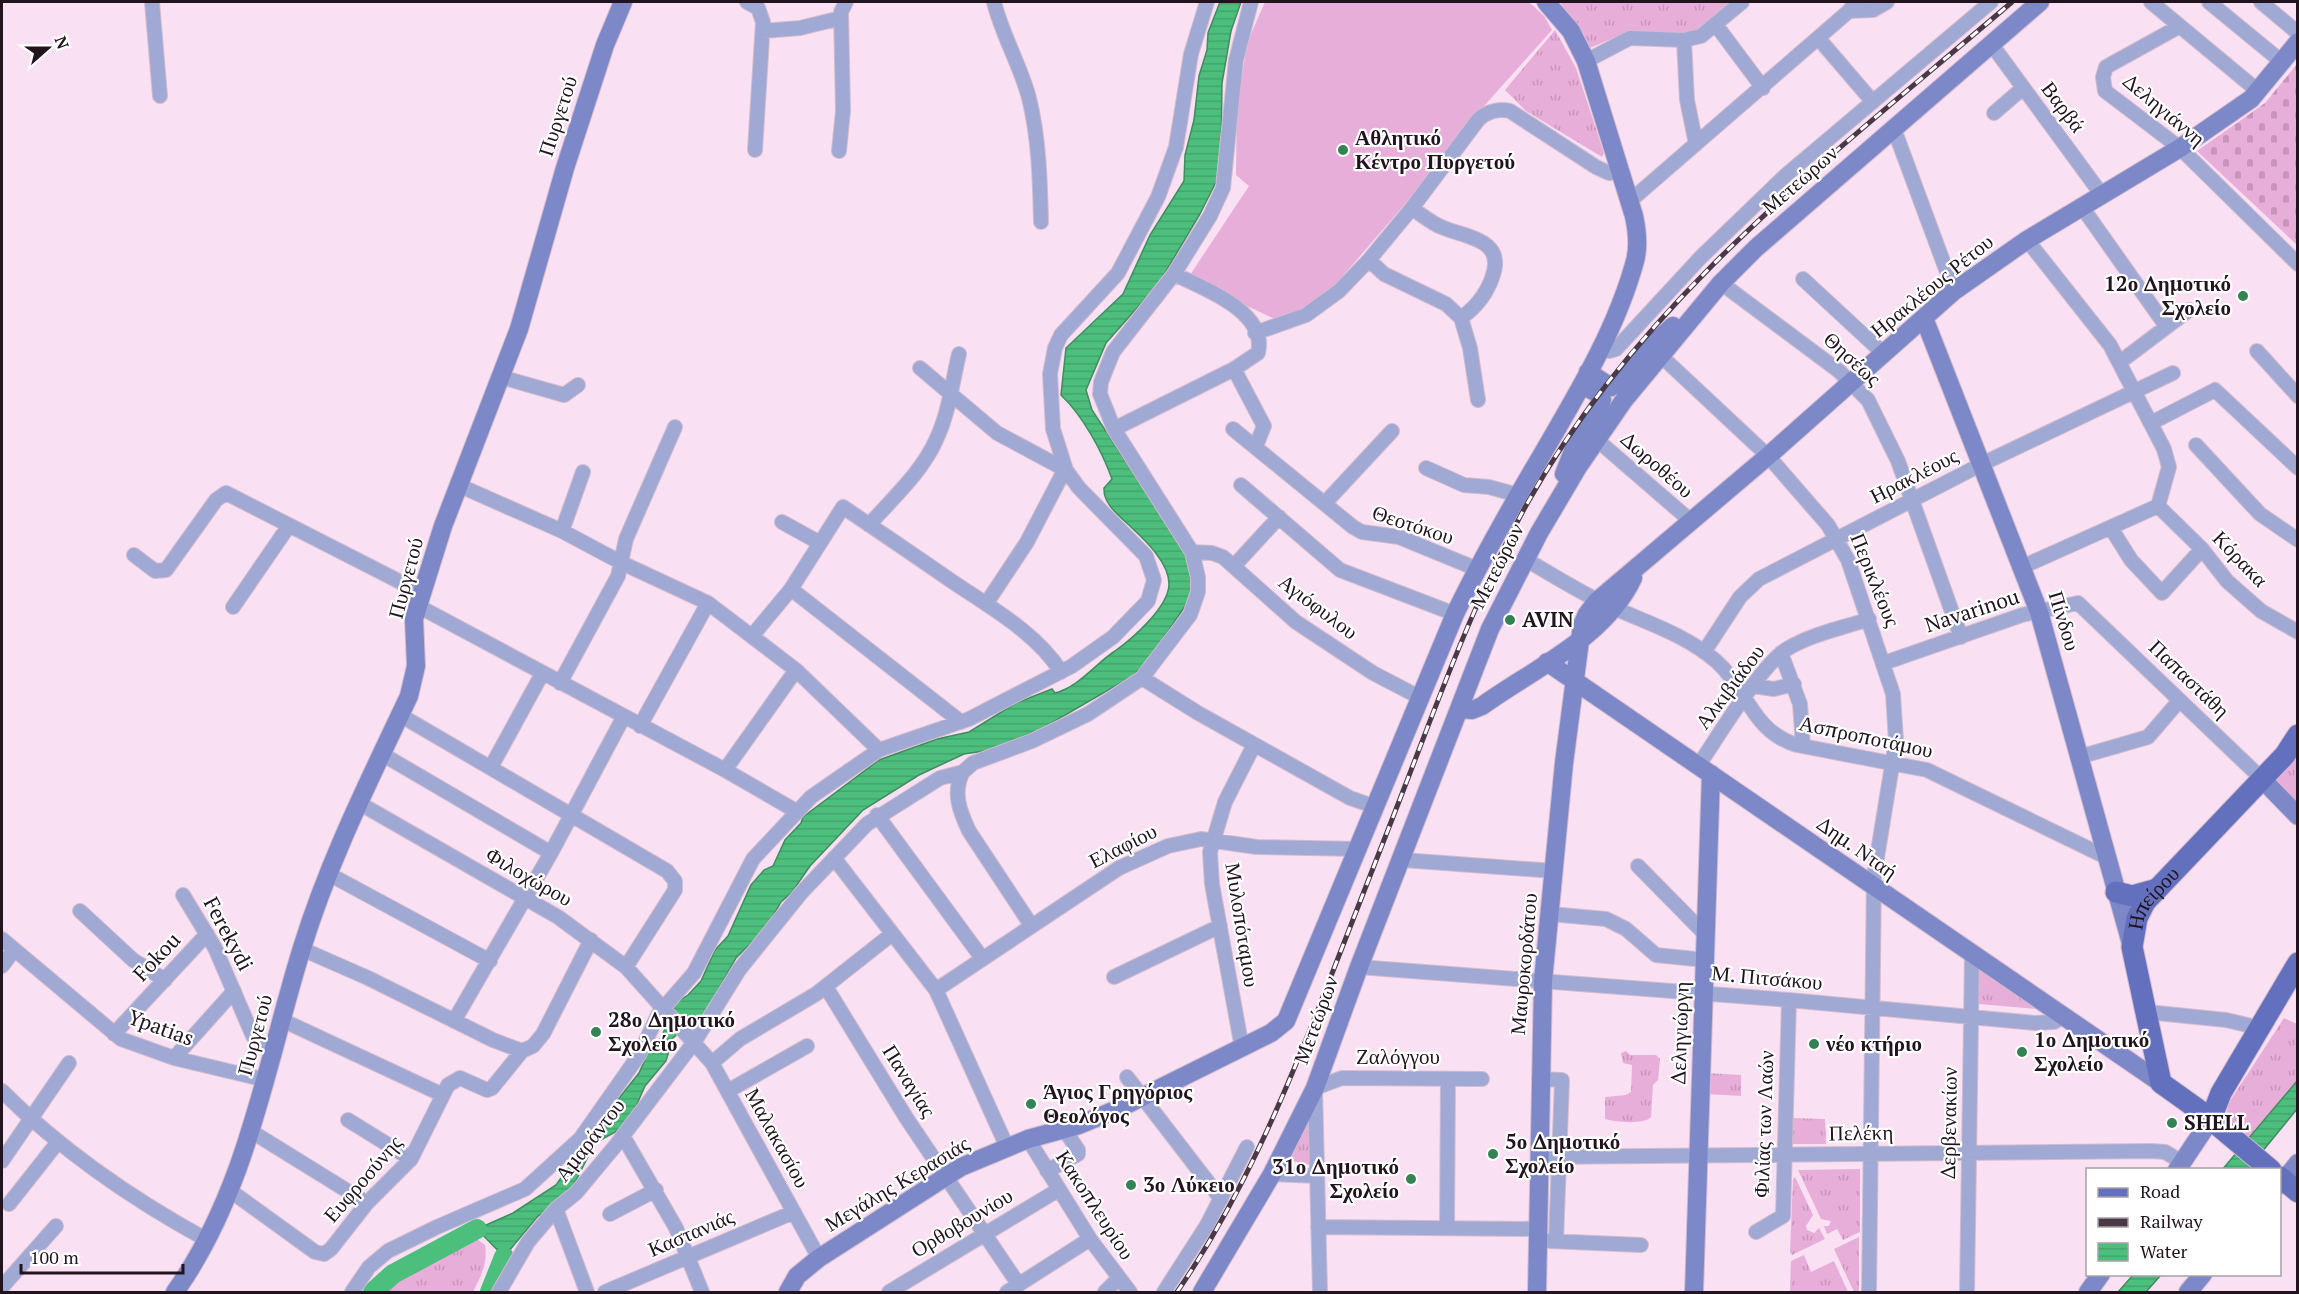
<svg xmlns="http://www.w3.org/2000/svg" width="2299" height="1294" font-family="'PT Serif',serif">
<defs>
<pattern id="grass-tufts" width="24" height="20" patternUnits="userSpaceOnUse" patternTransform="scale(1.5)"><rect width="24" height="20" fill="#e8aeda"/><path d="M3 7l-1-3M5 7V3M7 7l1-3M15 17l-1-3M17 17v-4M19 17l1-3" fill="none" stroke="#c795bb"/></pattern>
<pattern id="cemetery-stones" width="16" height="16" patternUnits="userSpaceOnUse" patternTransform="scale(1.5)"><rect width="16" height="16" fill="#e8aeda"/><path d="M2 7V4a2 2 0 0 1 4 0v3zM10 15v-3a2 2 0 0 1 4 0v3z" fill="#c795bb"/></pattern>
<pattern id="water-rules" width="6" height="5" patternUnits="userSpaceOnUse" patternTransform="scale(1.5)"><rect width="6" height="5" fill="#4dbf7d"/><path d="M0 2.5h6" fill="none" stroke="#43a36c"/></pattern>
</defs>
<rect width="100%" height="100%" fill="#fae0f3"/>
<path fill="url(#grass-tufts)" d="M1560,2H1736L1694,34H1623L1590,48Z
M1555,30L1576,68L1604,153L1602,157L1526,111L1505,90Z
M2297,746V806L2273,778Z
M1979,969L2038,1009L1979,1004Z
M2284,1018L2297,1024V1081L2248,1139L2226,1118L2228,1104Z
M1626,1051L1630,1055H1656L1660,1059L1658,1080L1653,1085L1651,1117C1644,1125 1616,1122 1605,1119V1097L1626,1095L1631,1092L1632,1065L1623,1063L1621,1053Z
M1706,1073L1741,1075V1096L1706,1094Z
M1310,1116V1165L1287,1160Z
M1792,1118L1825,1119L1826,1144H1792Z
M1860,1169V1232L1843,1240L1837,1229L1827,1234L1824,1226H1829L1831,1221L1821,1219L1798,1170Z
M1795,1177L1813,1215L1806,1226L1807,1230L1814,1233L1819,1228L1825,1239L1792,1255L1790,1252L1793,1179Z
M471,1235L485,1245C488,1263 481,1276 473,1292H377L400,1273Z
M1859,1237V1292H1854L1834,1249Z
M1804,1255L1811,1272L1834,1261L1848,1292H1790L1791,1261Z"/>
<path fill="url(#cemetery-stones)" d="M2297,64V245L2197,151L2265,103Z"/>
<path fill="#e8aeda" d="M1265,2H1529L1544,16L1552,30L1468,124L1430,175L1329,292L1309,312L1279,321L1188,278L1249,186L1236,175L1237,108L1247,43Z"/>
<path fill="url(#water-rules)" stroke="#408c61" stroke-width="1.5" d="M1220,2H1241L1231,31L1222,83L1221,154L1217,180L1200,214L1159,283L1106,343L1086,390L1092,410L1183,549L1191,567L1192,596L1147,662L1131,677L1041,729L991,750L964,754L919,775L863,810L810,866L792,892L781,902L766,928L736,958L706,1011L696,1021H691L673,1038L666,1061L645,1086L634,1111L621,1129L595,1143L566,1200L538,1216L504,1257L477,1229L513,1213L556,1185L604,1117L639,1073L649,1051L661,1038L676,1003L688,995L701,981L715,950L728,936L751,885L764,870L773,866L785,840L801,823L803,817L879,760L937,739L969,732L1016,703L1052,689L1055,693C1079,687 1095,664 1115,651C1132,639 1169,607 1169,584C1169,563 1146,541 1132,528C1121,517 1103,505 1104,488L1112,479C1102,451 1083,416 1061,395L1066,348L1123,294L1150,235L1184,181L1185,155L1194,120L1199,76L1207,50L1208,33Z
M2297,1081V1109L2248,1169L2222,1170Z
M2133,1275V1274L2161,1275L2146,1292H2118Z"/>
<g fill="none" stroke-linecap="round" stroke-linejoin="round">
<path stroke="#4dbf7d" stroke-width="20" d="M373,1292L393,1274L477,1229
M490,1292L504,1257"/>
<defs>
<path id="street" d="M152,2L160,96
M747,2L758,8L763,22L755,150
M994,2C1002,35 1020,64 1029,98C1039,138 1040,181 1041,222
M2151,2L2258,91
M2209,2L2282,62
M2261,2L2298,33
M1849,11L1873,10L1887,2
M1716,25L1763,88
M2180,26L2106,67L2103,77L2105,91L2180,148L2298,264
M763,31L800,28L841,18
M1819,39L1873,102
M1684,40L1687,100L1696,144
M1992,45L2102,195
M1586,61L1630,38L1684,40L1701,36L1742,2
M1994,113L2023,88
M1894,129L1954,291
M839,151L843,111L841,12L846,2
M1630,201L1849,11L1856,2
M2082,207L2166,326
M1412,208C1420,214 1429,221 1439,226C1465,238 1507,238 1492,278C1486,295 1475,308 1461,318
M1369,260L1384,274L1446,304L1461,318L1470,348L1478,400
M1803,279L1884,354
M1721,283L1839,371L1868,400L1898,461L1961,637
M1255,333L1306,315L1339,291L1369,260L1412,208L1478,120C1486,112 1498,108 1510,111L1596,167L1609,173L1621,171
M1599,348L1609,351L1616,349L1701,257L1786,175L1991,2
M2257,351L2298,396
M1660,355L1768,456L1828,525L1848,560L1893,694L1896,741L1874,876L1869,1292
M2120,362L2189,310
M920,368L997,433L1066,470
M1234,369L1264,426L1256,446
M501,377L564,395L578,385
M2151,423L2215,390L2298,468
M1114,429L1234,369L1258,353C1268,311 1202,288 1174,274
M1233,429L1353,527L1362,532L1399,537L1477,569
M1596,439L1692,522
M2196,445L2260,514L2298,540
M1426,468L1464,485L1489,487L1518,495
M458,485L562,531L622,563L708,603L796,670L879,750
M1241,485L1340,570L1455,614
M1325,503L1392,431
M2158,506L2202,549L2227,581L2261,611L2298,632
M782,522L820,543
M869,525C892,499 922,472 936,440C949,413 952,383 959,354
M2111,528L2131,560L2162,593L2202,549
M562,531L583,472
M1192,552L1212,553L1223,557L1296,622L1373,673L1421,698
M134,555L155,571L166,570L216,500L226,493L422,593
M1525,559C1549,573 1573,588 1597,600C1637,620 1681,631 1716,661C1747,688 1752,732 1797,745L1927,770L2106,857
M1234,566L1279,517
M2022,567L2158,506L2169,467L2164,449L2110,345L2027,240
M791,589L961,722
M986,604L1027,542L1064,471
M418,606L725,770L796,811
M233,607L288,527
M752,636L791,589L843,507C880,532 917,557 953,582C990,607 1038,634 1061,672
M1704,652L1740,597L1759,579L1982,464L2173,373
M1781,653L1800,704L1803,746
M1884,663L2022,615L2078,603L2262,779
M1142,678L1198,713L1350,798L1376,807
M560,683L618,576L626,539L675,427
M1753,686L1774,689L1794,684
M400,715L667,871L675,881V890L626,967
M640,726L708,603
M382,754L551,853
M2079,757L2148,737L2179,701
M1698,766C1718,737 1760,666 1787,649C1811,634 1843,628 1869,619
M491,767L542,674
M725,770L796,670
M963,772C952,792 960,812 969,831L1031,925
M359,803L558,917L626,967L712,1063L819,1258
M877,815L982,958
M834,858L936,990L1007,1147
M1403,860L1554,871
M1638,866L1705,934
M327,873L490,961
M183,895L215,948L253,1036L261,1043L274,1048
M80,911L133,960L165,980
M1550,914L1606,919L1626,929L1656,955L1705,960
M2,939L121,1039L174,1058L266,1080
M302,949L368,978L493,1040L522,1051L533,1046L543,1034L591,940
M2,966L14,950
M1359,967L1789,1000L2035,1023L2054,1022L2063,1017
M1114,977L1220,926
M826,987L907,1119L1019,1285
M936,990L1119,868L1168,846L1201,839L1257,847L1359,849
M2147,1012L2226,1020L2260,1028
M282,1020L443,1095
M454,1021L551,853L623,718
M114,1034L207,934
M1242,1048L1212,884L1210,852L1225,802L1254,745
M174,1058L234,991
M712,1063L740,1039L816,994L892,934
M1127,1077L1221,1199
M1539,1079L1562,1080L1556,1241
M2,1091C62,1151 132,1199 207,1240
M728,1091L807,1046
M348,1120L411,1159
M249,1130L367,1203
M623,1136L676,1228L702,1292
M1028,1139L1090,1239L1130,1292
M1538,1157L2151,1151L2165,1152L2182,1162
M2,1161L69,1063
M1047,1171L1078,1154V1150L1064,1129
M1272,1174L1317,1176
M228,1189L315,1252L324,1254L331,1249L367,1203L411,1159L448,1085L460,1078L487,1090L492,1088L522,1051
M9,1204L58,1142
M556,1209L587,1292
M610,1214L656,1190
M1318,1227L1538,1229
M1447,1228L1448,1079
M1756,1232L1783,1216L1789,1000
M1549,1241L1641,1245
M2,1287L56,1226
M352,1292L369,1267L388,1251L437,1227L525,1189L580,1139L639,1055L659,1013L694,973L753,859L811,797L879,750L969,719L1072,666L1113,637L1148,601L1154,580L1146,556L1079,488L1066,470L1053,429L1050,374L1055,348L1061,335L1118,273L1158,197L1176,147L1191,54L1207,2
M499,1292L528,1242L556,1209L576,1193L616,1145L695,1041L739,970L801,893L867,824L940,778L963,772L973,763L1032,741L1088,714L1142,678L1190,615L1198,592V577L1192,552L1114,429L1100,394L1101,382L1113,352L1174,274L1210,216L1223,188L1236,60L1251,2
M605,1292L794,1212
M889,1292L1058,1190
M1007,1292L1090,1239
M1105,1292L1118,1279
M1164,1292L1207,1225L1247,1147
M1320,1292L1315,1088L1342,1078L1482,1079
M1967,1292L1972,954"/>
<path id="secondary" d="M1924,318L2039,612L2132,947
M1588,372L1611,387L1619,382L1637,359L1673,326
M1564,474L1577,441L1602,400L1599,394L1582,385
M1547,662L2161,1083
M1461,709L1472,710L1482,706C1533,669 1605,638 1633,578
M2262,779L2298,816
M2177,1170L2211,1119
M2280,1185L2298,1163
M175,1292C247,1191 266,1064 302,948C329,860 370,779 409,696L416,666L414,619L418,606L443,526L519,329L565,168L605,45L623,2
M788,1292L797,1276L819,1258L961,1167L1028,1139L1079,1125L1120,1108L1271,1033L1286,1021L1455,614C1481,560 1510,509 1540,458C1576,396 1616,331 1635,261C1639,246 1637,230 1634,216L1586,61L1571,31L1546,2
M1202,1292L1272,1174L1315,1088L1359,967L1490,629L1539,533L1578,467L1624,400L1721,283L1756,248L2040,2
M1537,1292L1543,981L1564,763L1582,625L1587,614L1597,601L1768,456L1954,291L2027,240L2180,148L2251,99L2298,42
M1694,1292L1711,774
M2088,1292L2101,1274
M2188,1292L2203,1274"/>
<g id="primary">
<path d="M2116,892L2132,896L2157,889"/>
<path d="M2211,1119L2221,1093L2298,963"/>
<path id="s1" d="M2271,1170L2203,1113L2161,1083L2132,947L2137,918L2145,902L2285,755L2298,735"/>
<path d="M2280,1177L2298,1192"/>
</g>
</defs>
<use href="#street" stroke="#d3bbcd" stroke-width="16"/>
<use href="#secondary" stroke="#d3bbcd" stroke-width="20"/>
<use href="#primary" stroke="#d3bbcd" stroke-width="23"/>
<use href="#street" stroke="#9fa9d4" stroke-width="14"/>
<use href="#secondary" stroke="#7c88c8" stroke-width="18"/>
<use href="#primary" stroke="#6370be" stroke-width="21"/>
<defs>
<path id="rail" d="M1177,1292C1241,1199 1285,1095 1326,989C1357,909 1389,828 1420,747C1452,663 1484,581 1528,502C1644,295 1836,153 2012,2"/>
</defs>
<use href="#rail" stroke="#493845" stroke-width="5"/>
<use href="#rail" stroke="#fff" stroke-width="3" stroke-dasharray="9" stroke-linecap="butt"/>
</g>
<g fill="#338354" stroke="#fff" stroke-width="2">
<circle cx="1343" cy="150" r="6"/>
<circle cx="2243" cy="296" r="6"/>
<circle cx="1510" cy="620" r="6"/>
<circle cx="596" cy="1032" r="6"/>
<circle cx="1814" cy="1044" r="6"/>
<circle cx="2022" cy="1052" r="6"/>
<circle cx="1031" cy="1104" r="6"/>
<circle cx="2172" cy="1123" r="6"/>
<circle cx="1493" cy="1154" r="6"/>
<circle cx="1411" cy="1179" r="6"/>
<circle cx="1131" cy="1185" r="6"/>
</g>
<g text-anchor="middle" stroke-width="4.5" stroke-linejoin="round" paint-order="stroke">
<g font-size="21" fill="#22141f" stroke="#fff">
<text transform="translate(2063 107) rotate(53)" y="7">Βαρβά</text>
<text transform="translate(2164 110) rotate(40)" y="7">Δεληγιάννη</text>
<text transform="translate(558 116) rotate(-72)" y="7">Πυργετού</text>
<text transform="translate(1800 180) rotate(-41)" y="7">Μετεώρων</text>
<text transform="translate(1932 286) rotate(-39)" y="7">Ηρακλέους Ρέτου</text>
<text transform="translate(1852 359) rotate(42)" y="7">Θησέως</text>
<text transform="translate(1657 465) rotate(41)" y="7">Δωροθέου</text>
<text transform="translate(1914 476) rotate(-27)" y="7">Ηρακλέους</text>
<text transform="translate(1413 525) rotate(18)" y="7">Θεοτόκου</text>
<text transform="translate(2240 559) rotate(46)" y="7">Κόρακα</text>
<text transform="translate(1497 566) rotate(-63)" y="7">Μετεώρων</text>
<text transform="translate(406 578) rotate(-75)" y="7">Πυργετού</text>
<text transform="translate(1875 580) rotate(68)" y="7">Περικλέους</text>
<text transform="translate(1318 607) rotate(37)" y="7">Αγιόφυλου</text>
<text transform="translate(1972 611) rotate(-18)" y="7">Navarinou</text>
<text transform="translate(2064 621) rotate(73)" y="7">Πίνδου</text>
<text transform="translate(2189 679) rotate(44)" y="7">Παπαστάθη</text>
<text transform="translate(1730 687) rotate(-53)" y="7">Αλκιβιάδου</text>
<text transform="translate(1866 737) rotate(12)" y="7">Ασπροποτάμου</text>
<text transform="translate(1123 846) rotate(-27)" y="7">Ελαφίου</text>
<text transform="translate(1857 848) rotate(35)" y="7">Δημ. Νταή</text>
<text transform="translate(529 877) rotate(30)" y="7">Φιλοχώρου</text>
<text dy="7" stroke="none"><textPath href="#s1" startOffset="334">Ηπείρου</textPath></text>
<text transform="translate(1242 925) rotate(81)" y="7">Μυλοπόταμου</text>
<text transform="translate(228 934) rotate(62)" y="7">Ferekydi</text>
<text transform="translate(157 957) rotate(-47)" y="7">Fokou</text>
<text transform="translate(1524 964) rotate(-85)" y="7">Μαυροκορδάτου</text>
<text transform="translate(1767 978) rotate(5)" y="7">Μ. Πιτσάκου</text>
<text transform="translate(1316 1020) rotate(-70)" y="7">Μετεώρων</text>
<text transform="translate(161 1028) rotate(20)" y="7">Ypatias</text>
<text transform="translate(1680 1033) rotate(-88)" y="7">Δεληγιώργη</text>
<text transform="translate(255 1035) rotate(-75)" y="7">Πυργετού</text>
<text x="1398" y="1064">Ζαλόγγου</text>
<text transform="translate(909 1081) rotate(58)" y="7">Παναγίας</text>
<text transform="translate(1949 1123) rotate(-89)" y="7">Δερβενακίων</text>
<text transform="translate(1764 1124) rotate(-88)" y="7">Φιλίας των Λαών</text>
<text transform="translate(1861 1133) rotate(-1)" y="7">Πελέκη</text>
<text transform="translate(777 1138) rotate(61)" y="7">Μαλακασίου</text>
<text transform="translate(590 1140) rotate(-52)" y="7">Αμαράντου</text>
<text transform="translate(363 1179) rotate(-49)" y="7">Ευφροσύνης</text>
<text transform="translate(897 1184) rotate(-31)" y="7">Μεγάλης Κερασιάς</text>
<text transform="translate(1095 1205) rotate(57)" y="7">Κακοπλευρίου</text>
<text transform="translate(962 1223) rotate(-31)" y="7">Ορθοβουνίου</text>
<text transform="translate(691 1233) rotate(-23)" y="7">Καστανιάς</text>
</g>
<g font-size="21" font-weight="bold" fill="#22141f" stroke="#fff" text-anchor="start">
<text x="1355" y="145">Αθλητικό<tspan x="1355" dy="24">Κέντρο Πυργετού</tspan></text>
<text x="2231" y="291" text-anchor="end">12ο Δημοτικό<tspan x="2231" dy="24">Σχολείο</tspan></text>
<text x="1522" y="627">AVIN</text>
<text x="608" y="1027">28ο Δημοτικό<tspan x="608" dy="24">Σχολείο</tspan></text>
<text x="2034" y="1047">1ο Δημοτικό<tspan x="2034" dy="24">Σχολείο</tspan></text>
<text x="1826" y="1051">νέο κτήριο</text>
<text x="1043" y="1099">Άγιος Γρηγόριος<tspan x="1043" dy="24">Θεολόγος</tspan></text>
<text x="2184" y="1130">SHELL</text>
<text x="1505" y="1149">5ο Δημοτικό<tspan x="1505" dy="24">Σχολείο</tspan></text>
<text x="1399" y="1174" text-anchor="end">31ο Δημοτικό<tspan x="1399" dy="24">Σχολείο</tspan></text>
<text x="1143" y="1192">3ο Λύκειο</text>
</g>
</g>
<rect width="2299" height="1294" fill="none" stroke="#22141f" stroke-width="6"/>
<rect x="2086" y="1168" width="195" height="108" fill="#ffffff" stroke="#a7a1a5" stroke-width="1.5"/>
<rect x="2098" y="1188" width="30" height="9" fill="#6370be" stroke="#a7a1a5" stroke-width="1.5"/>
<text x="2140" y="1198" font-size="18" fill="#22141f">Road</text>
<rect x="2098" y="1218" width="30" height="9" fill="#493845" stroke="#a7a1a5" stroke-width="1.5"/>
<text x="2140" y="1228" font-size="18" fill="#22141f">Railway</text>
<rect x="2098" y="1243" width="30" height="18" fill="url(#water-rules)" stroke="#a7a1a5" stroke-width="1.5"/>
<text x="2140" y="1258" font-size="18" fill="#22141f">Water</text>
<g transform="translate(48 48) rotate(69)" stroke="#ffffff" stroke-width="4.5" paint-order="stroke">
<path d="M0-4.5L10 22L0 15L-10 22Z" fill="#22141f"/>
<text y="-9" font-size="16" font-weight="bold" text-anchor="middle" fill="#22141f">N</text>
</g>
<path d="M21 1264v9h162v-9" fill="none" stroke="#22141f" stroke-width="3"/>
<text x="30" y="1264" font-size="18" fill="#22141f" stroke="#ffffff" stroke-width="4.5" paint-order="stroke">100 m</text>
</svg>
